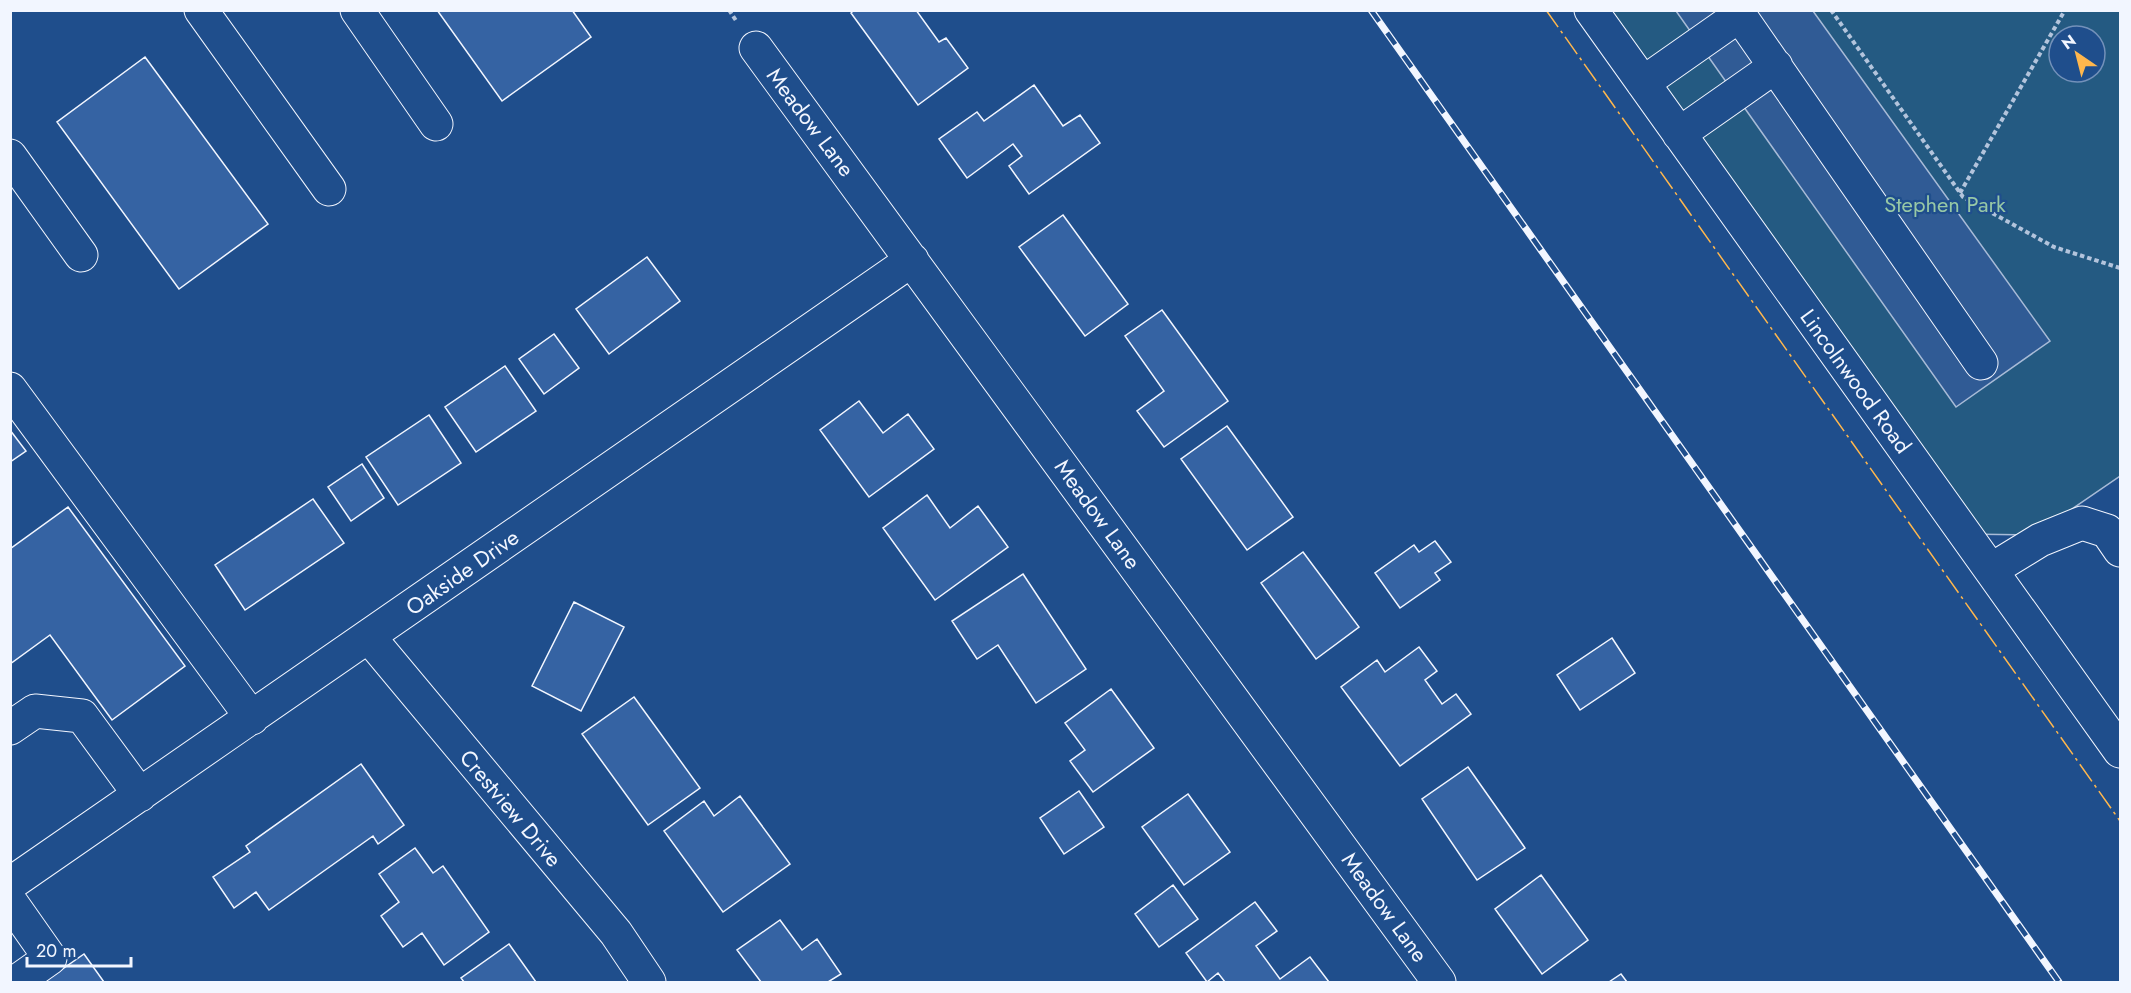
<svg xmlns="http://www.w3.org/2000/svg" width="2131" height="993" font-family="Jost,sans-serif">
<rect width="100%" height="100%" fill="#1f4e8c"/>
<path fill="#245a82" stroke="#a8bbd7" stroke-width="1.5" fill-rule="evenodd" d="M1591,11H2120V476L2034,535L1965,534ZM2059,36H2095V72H2059Z"/>
<path fill="#305b95" stroke="#a8bbd7" stroke-width="1.5" d="M1676,11H1813L2050,341L1956,407Z"/>
<path fill="#3563a3" stroke="#f2f6ff" stroke-width="1.5" d="M437,10H572L591,37L502,101Z
M854,10H916L939,42L946,38L968,68L918,105L851,13Z
M145,57L268,224L179,289L57,122Z
M1034,85L1063,126L1080,115L1100,143L1029,194L1009,166L1022,156L1013,144L967,178L939,139L977,112L984,121Z
M1063,215L1128,304L1085,336L1019,247Z
M647,257L680,301L609,354L576,309Z
M1162,310L1228,401L1164,447L1137,411L1164,391L1125,336Z
M554,334L579,368L544,394L519,359Z
M505,366L536,411L476,452L445,407Z
M859,401L883,433L908,414L934,449L869,497L820,430Z
M429,415L461,463L398,505L366,457Z
M1227,426L1293,517L1247,550L1181,459Z
M10,430L26,451L10,462Z
M362,464L384,498L351,521L328,487Z
M927,495L950,528L978,506L1008,547L935,600L883,528Z
M313,499L344,543L245,610L215,565Z
M68,507L185,666L112,720L50,635L10,664V549Z
M1435,541L1451,562L1435,573L1440,580L1400,608L1375,573L1414,545L1419,552Z
M1303,552L1359,627L1316,659L1261,583Z
M1023,574L1086,669L1036,703L998,645L977,659L952,621Z
M574,602L624,627L581,711L532,686Z
M1612,638L1635,673L1580,710L1557,675Z
M1419,647L1437,671L1425,680L1442,704L1456,694L1471,714L1400,766L1341,687L1377,660L1385,672Z
M1111,689L1154,748L1093,792L1070,761L1085,750L1065,723Z
M634,697L700,788L648,825L582,734Z
M361,764L404,825L378,844L373,836L269,910L256,892L234,908L213,877L250,852L246,846Z
M1468,767L1525,848L1477,880L1422,799Z
M1079,791L1104,827L1064,854L1040,818Z
M1188,794L1230,852L1184,885L1142,827Z
M740,796L790,864L723,912L664,831L704,801L714,816Z
M415,848L433,873L443,866L489,932L444,965L422,933L403,947L381,916L399,902L379,874Z
M1541,875L1588,940L1542,974L1495,909Z
M1173,885L1198,919L1159,947L1135,914Z
M1255,902L1277,931L1256,946L1280,979L1310,957L1329,982H1225L1218,973L1207,982L1186,953Z
M780,920L802,950L817,939L841,974L828,982H761L737,950Z
M509,944L536,982H464L461,978Z
M84,954L104,982H44Z
M1621,974L1627,982H1609Z"/>
<g fill="none" stroke-linecap="round" stroke-linejoin="round">
<defs>
<path id="minor" d="M201,10L329,189
M357,10L436,124
M1591,10L2120,751
M1736,10L1981,363
M756,48L1439,982
M1643,83L1740,15
M1679,134L1776,66
M10,156L81,255
M10,389L252,718
M1991,570L2040,540L2082,523L2107,531L2120,550
M369,637L616,933L649,982
M10,728L35,711L82,716L140,795
M10,884L912,260
M10,901L50,958L16,982"/>
</defs>
<use href="#minor" stroke="#f2f6ff" stroke-width="35"/>
<path stroke="#b3c4dc" stroke-width="4" stroke-dasharray="4.5 3" stroke-linecap="butt" d="M729,10L737,22
M1831,10L1963,197L2054,247L2120,268
M1960,193L2065,10"/>
<use href="#minor" stroke="#1f4e8c" stroke-width="33"/>
<defs>
<path id="rail" d="M1371,10L2059,982"/>
</defs>
<use href="#rail" stroke="#f2f6ff" stroke-width="7"/>
<use href="#rail" stroke="#1f4e8c" stroke-width="4.5" stroke-dasharray="14" stroke-linecap="butt"/>
<path stroke="#ffb74d" stroke-width="1.5" stroke-dasharray="21 4.5 3 4.5" stroke-linecap="butt" d="M1546,10L2120,821"/>
</g>
<g text-anchor="middle" stroke-width="4.5" stroke-linejoin="round" paint-order="stroke">
<g font-size="22" fill="#f2f6ff" stroke="#1f4e8c">
<text transform="translate(811 122) rotate(53)" y="8">Meadow Lane</text>
<text transform="translate(1856 381) rotate(54)" y="8">Lincolnwood Road</text>
<text transform="translate(1098 514) rotate(54)" y="8">Meadow Lane</text>
<text transform="translate(462 572) rotate(-35)" y="8">Oakside Drive</text>
<text transform="translate(511 808) rotate(50)" y="8">Crestview Drive</text>
<text transform="translate(1385 907) rotate(54)" y="8">Meadow Lane</text>
</g>
<g font-size="22" fill="#97c8a6" stroke="#1f4e8c">
<text x="1945" y="212">Stephen Park</text>
</g>
</g>
<rect width="2131" height="993" fill="none" stroke="#f2f6ff" stroke-width="24"/>
<g transform="translate(2077 54) rotate(325)"><circle r="28" fill="#1f4e8c" stroke="#7391ba" stroke-width="1.5"/>
<path d="M0-4.5L10 22L0 15L-10 22Z" fill="#ffb74d"/>
<text y="-9" font-size="16" font-weight="bold" text-anchor="middle" fill="#f2f6ff">N</text>
</g>
<path d="M27 957v9h104v-9" fill="none" stroke="#f2f6ff" stroke-width="3"/>
<text x="36" y="957" font-size="18" fill="#f2f6ff" stroke="#1f4e8c" stroke-width="4.5" paint-order="stroke">20 m</text>
</svg>
